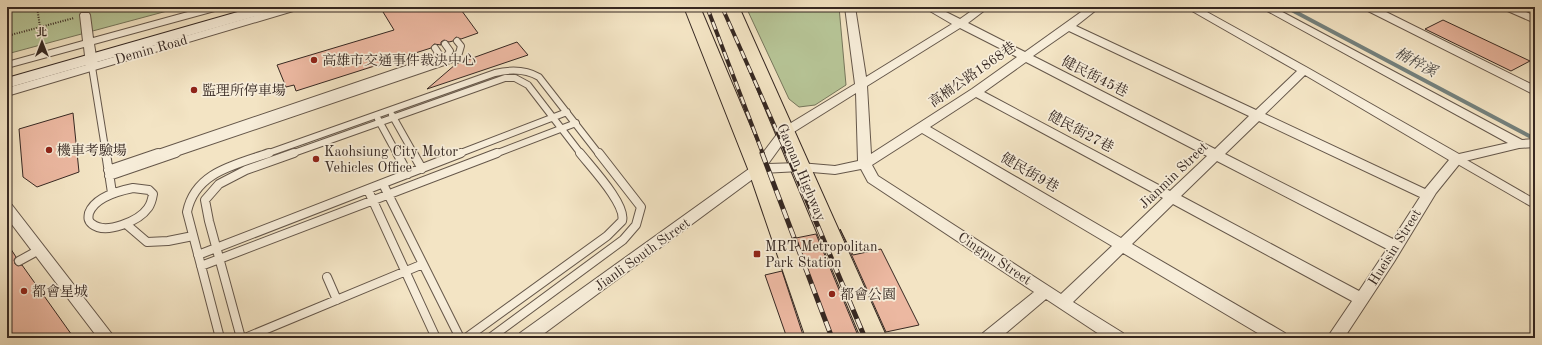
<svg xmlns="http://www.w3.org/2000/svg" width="1542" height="345" font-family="'Old Standard TT','Noto Serif TC',serif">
<rect width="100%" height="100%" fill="#f3e4c4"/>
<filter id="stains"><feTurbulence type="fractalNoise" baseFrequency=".005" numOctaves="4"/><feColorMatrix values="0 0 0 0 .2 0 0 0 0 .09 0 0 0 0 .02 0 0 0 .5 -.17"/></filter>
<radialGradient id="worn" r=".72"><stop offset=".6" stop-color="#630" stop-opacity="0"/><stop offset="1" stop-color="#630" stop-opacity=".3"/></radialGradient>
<path fill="#b7c597" stroke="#76765c" d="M7,7H182L7,54Z
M746,7H839L846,85L815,105L799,107L789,99Z"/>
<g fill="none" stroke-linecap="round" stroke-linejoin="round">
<path stroke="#74817d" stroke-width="4" d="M1286,7L1535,139"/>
</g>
<path fill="#ecb8a1" stroke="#362822" d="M380,7H459L478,33L461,39L456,37L453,41L449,42L444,40L441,42V45L434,44L431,48L296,91L294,85L286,87L277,65L394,30Z
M1443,20L1530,61L1511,71L1425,29Z
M517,42L528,55L427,89L456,64Z
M73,113L79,172L37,187L23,177L19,129Z
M840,229L853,255L881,249L919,325L886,332Z
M816,234L859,338H833L796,238Z
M7,243L16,257L14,260L15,264L18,266L22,265L74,338H7Z
M782,271L804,338H787L765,275Z"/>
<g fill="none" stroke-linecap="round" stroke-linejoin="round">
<defs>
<path id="lane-far1" d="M440,60L446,57L450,51L445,44
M92,67L106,154
M392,115L414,154
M378,119L397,154
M155,154L432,60L439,54L435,48
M173,154L450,60L459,53L461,46L457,41
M266,154L495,73C511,69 525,69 539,77L599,154
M291,154L505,78H515L528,85L581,154
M458,154L567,112
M495,154L576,123"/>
<path id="lane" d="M106,153L112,193
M397,153L408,174
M413,153L422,169
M1457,159L1535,204
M108,170L158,153
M109,176L176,153
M383,184L460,338
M133,188L149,190L153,194C152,200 151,204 148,208C139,221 106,235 92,224C88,221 88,218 89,213C95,197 118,191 133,188Z
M368,190L436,338
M126,224L147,242L168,241L193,236
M198,255L461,153
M19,261L39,250
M201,266L497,153
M327,277L337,300
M220,338L187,212C195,172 235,165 269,153
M241,338L209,221L205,200L219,184L246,170L294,153
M245,338L423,264
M466,338L607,236L622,221C627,205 591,167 580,153
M490,338L623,240L636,225L641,207L599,153"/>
<path id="street" d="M206,7H223L222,9L94,44L97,62L285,7H301L300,9L7,96V88L86,65L84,47L7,68V62L83,41L80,15L81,13H89L90,15L93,38Z
M845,7H855L866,77L952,24L923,7H936L960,19L977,7H989L968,23L1025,52L1088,7H1100L1076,26L1256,110L1297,71L1185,7H1198L1308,68L1459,154L1508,143L1260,7H1273L1522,140L1535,139V147L1519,148L1461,162L1436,193L1394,262L1344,338H1327L1352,301L1173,204L1132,244L1285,333L1287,338H1266L1123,253L1073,302L1123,333L1125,338H1105L1046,299L1000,338H981L983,333L1034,292L868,182L861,169L835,174L800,171L761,173L538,338H518L520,333L753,166L781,129L855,84ZM960,28L1017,57L972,89L871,154L867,86ZM1069,31L1249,116L1215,149L1033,56ZM1026,62L1207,156L1170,191L984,92ZM1305,75L1449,160L1425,189L1265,114ZM856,93L858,161L835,166L800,163L768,164L789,135ZM976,97L1163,198L1121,238L930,127ZM1259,121L1420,197L1393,239L1225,154ZM922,133L1112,246L1061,294L878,176L872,165ZM1217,161L1387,249L1359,291L1181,196Z
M1363,7H1376L1535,86V95L1364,9Z
M1502,7H1515L1535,16V23L1503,9Z
M7,203L12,205L115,338H98L7,218Z"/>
<path id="secondary" d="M255,7H280L277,10L7,88V78Z"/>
<path id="primary" d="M684,7H700L768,169L832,338H806L748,169Z
M723,7H739L887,338H861Z"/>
</defs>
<use href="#lane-far1" stroke="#65574a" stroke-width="8"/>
<use href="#lane" stroke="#65574a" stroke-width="10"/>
<use href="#street" stroke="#65574a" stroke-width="2"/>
<use href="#secondary" stroke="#362822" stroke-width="2"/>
<use href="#primary" stroke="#362822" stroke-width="2"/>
<path stroke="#362822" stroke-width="2" stroke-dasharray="1 1.5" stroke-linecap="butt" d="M37,7L40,27
M96,11L112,7
M7,36L74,18"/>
<use href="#lane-far1" stroke="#f7edd9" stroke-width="6"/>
<use href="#lane" stroke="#f7edd9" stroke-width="8"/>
<use href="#street" fill="#f7edd9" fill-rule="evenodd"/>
<use href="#secondary" fill="#f7edd9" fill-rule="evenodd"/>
<use href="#primary" fill="#f3e4c4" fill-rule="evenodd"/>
<defs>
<path id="rail-far1" d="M707,7L763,154
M722,7L787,154"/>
<path id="rail" d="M762,153L832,338
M787,153L865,338"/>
</defs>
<use href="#rail-far1" stroke="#362822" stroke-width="4"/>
<use href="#rail" stroke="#362822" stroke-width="5"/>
<use href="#rail-far1" stroke="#f7edd9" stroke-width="2.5" stroke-dasharray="8" stroke-linecap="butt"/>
<use href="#rail" stroke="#f7edd9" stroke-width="3.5" stroke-dasharray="10" stroke-linecap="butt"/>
</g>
<g fill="#8f2418" stroke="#f7edd9" stroke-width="1.5">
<circle cx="314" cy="60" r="4"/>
<circle cx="194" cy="90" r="4"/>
<circle cx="49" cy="150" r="4"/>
<circle cx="316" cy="159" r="4"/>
<rect x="753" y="250" width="8" height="8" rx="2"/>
<circle cx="24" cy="291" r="4"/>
<circle cx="832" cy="294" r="4"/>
</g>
<g text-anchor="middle" stroke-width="3.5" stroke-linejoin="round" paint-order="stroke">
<g font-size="14" fill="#362822" stroke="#f7edd9">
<text transform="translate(151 49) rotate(-16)" y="5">Demin Road</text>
<text transform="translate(972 74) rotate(-35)" y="5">高楠公路1868巷</text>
<text transform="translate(1095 76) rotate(27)" y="5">健民街45巷</text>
<text transform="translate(1081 131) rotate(28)" y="5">健民街27巷</text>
<text transform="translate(802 172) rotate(67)" y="5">Gaonan Highway</text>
<text transform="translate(1030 172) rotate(30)" y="5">健民街9巷</text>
<text transform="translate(1173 175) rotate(-44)" y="5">Jianmin Street</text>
<text transform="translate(1394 247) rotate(-58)" y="5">Hueisin Street</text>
<text transform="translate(642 254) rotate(-36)" y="5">Jianli South Street</text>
<text transform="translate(995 258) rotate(33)" y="5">Cingpu Street</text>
</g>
<g font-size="14" fill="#362822" stroke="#f7edd9" text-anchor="start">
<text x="322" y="65">高雄市交通事件裁決中心</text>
<text x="202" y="95">監理所停車場</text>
<text x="57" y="155">機車考驗場</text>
<text x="324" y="156">Kaohsiung City Motor<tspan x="324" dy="16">Vehicles Office</tspan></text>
<text x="765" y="251">MRT Metropolitan<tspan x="765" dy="16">Park Station</tspan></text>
<text x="32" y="296">都會星城</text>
<text x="840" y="299">都會公園</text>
</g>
<g font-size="15" font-style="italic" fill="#504d48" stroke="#f7edd9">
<text transform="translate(1416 62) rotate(28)" y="5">楠梓溪</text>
</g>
</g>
<rect width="1542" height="345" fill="none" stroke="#f3e4c4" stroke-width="24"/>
<rect x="8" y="8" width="1526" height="329" fill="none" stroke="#362822" stroke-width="2"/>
<rect x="12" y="12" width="1518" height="321" fill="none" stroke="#362822"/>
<g transform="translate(42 42)" stroke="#f7edd9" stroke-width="3" paint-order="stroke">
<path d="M0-3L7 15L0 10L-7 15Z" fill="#362822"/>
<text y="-6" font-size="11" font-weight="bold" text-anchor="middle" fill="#362822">北</text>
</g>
<rect width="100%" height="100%" filter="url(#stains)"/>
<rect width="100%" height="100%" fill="url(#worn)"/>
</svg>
